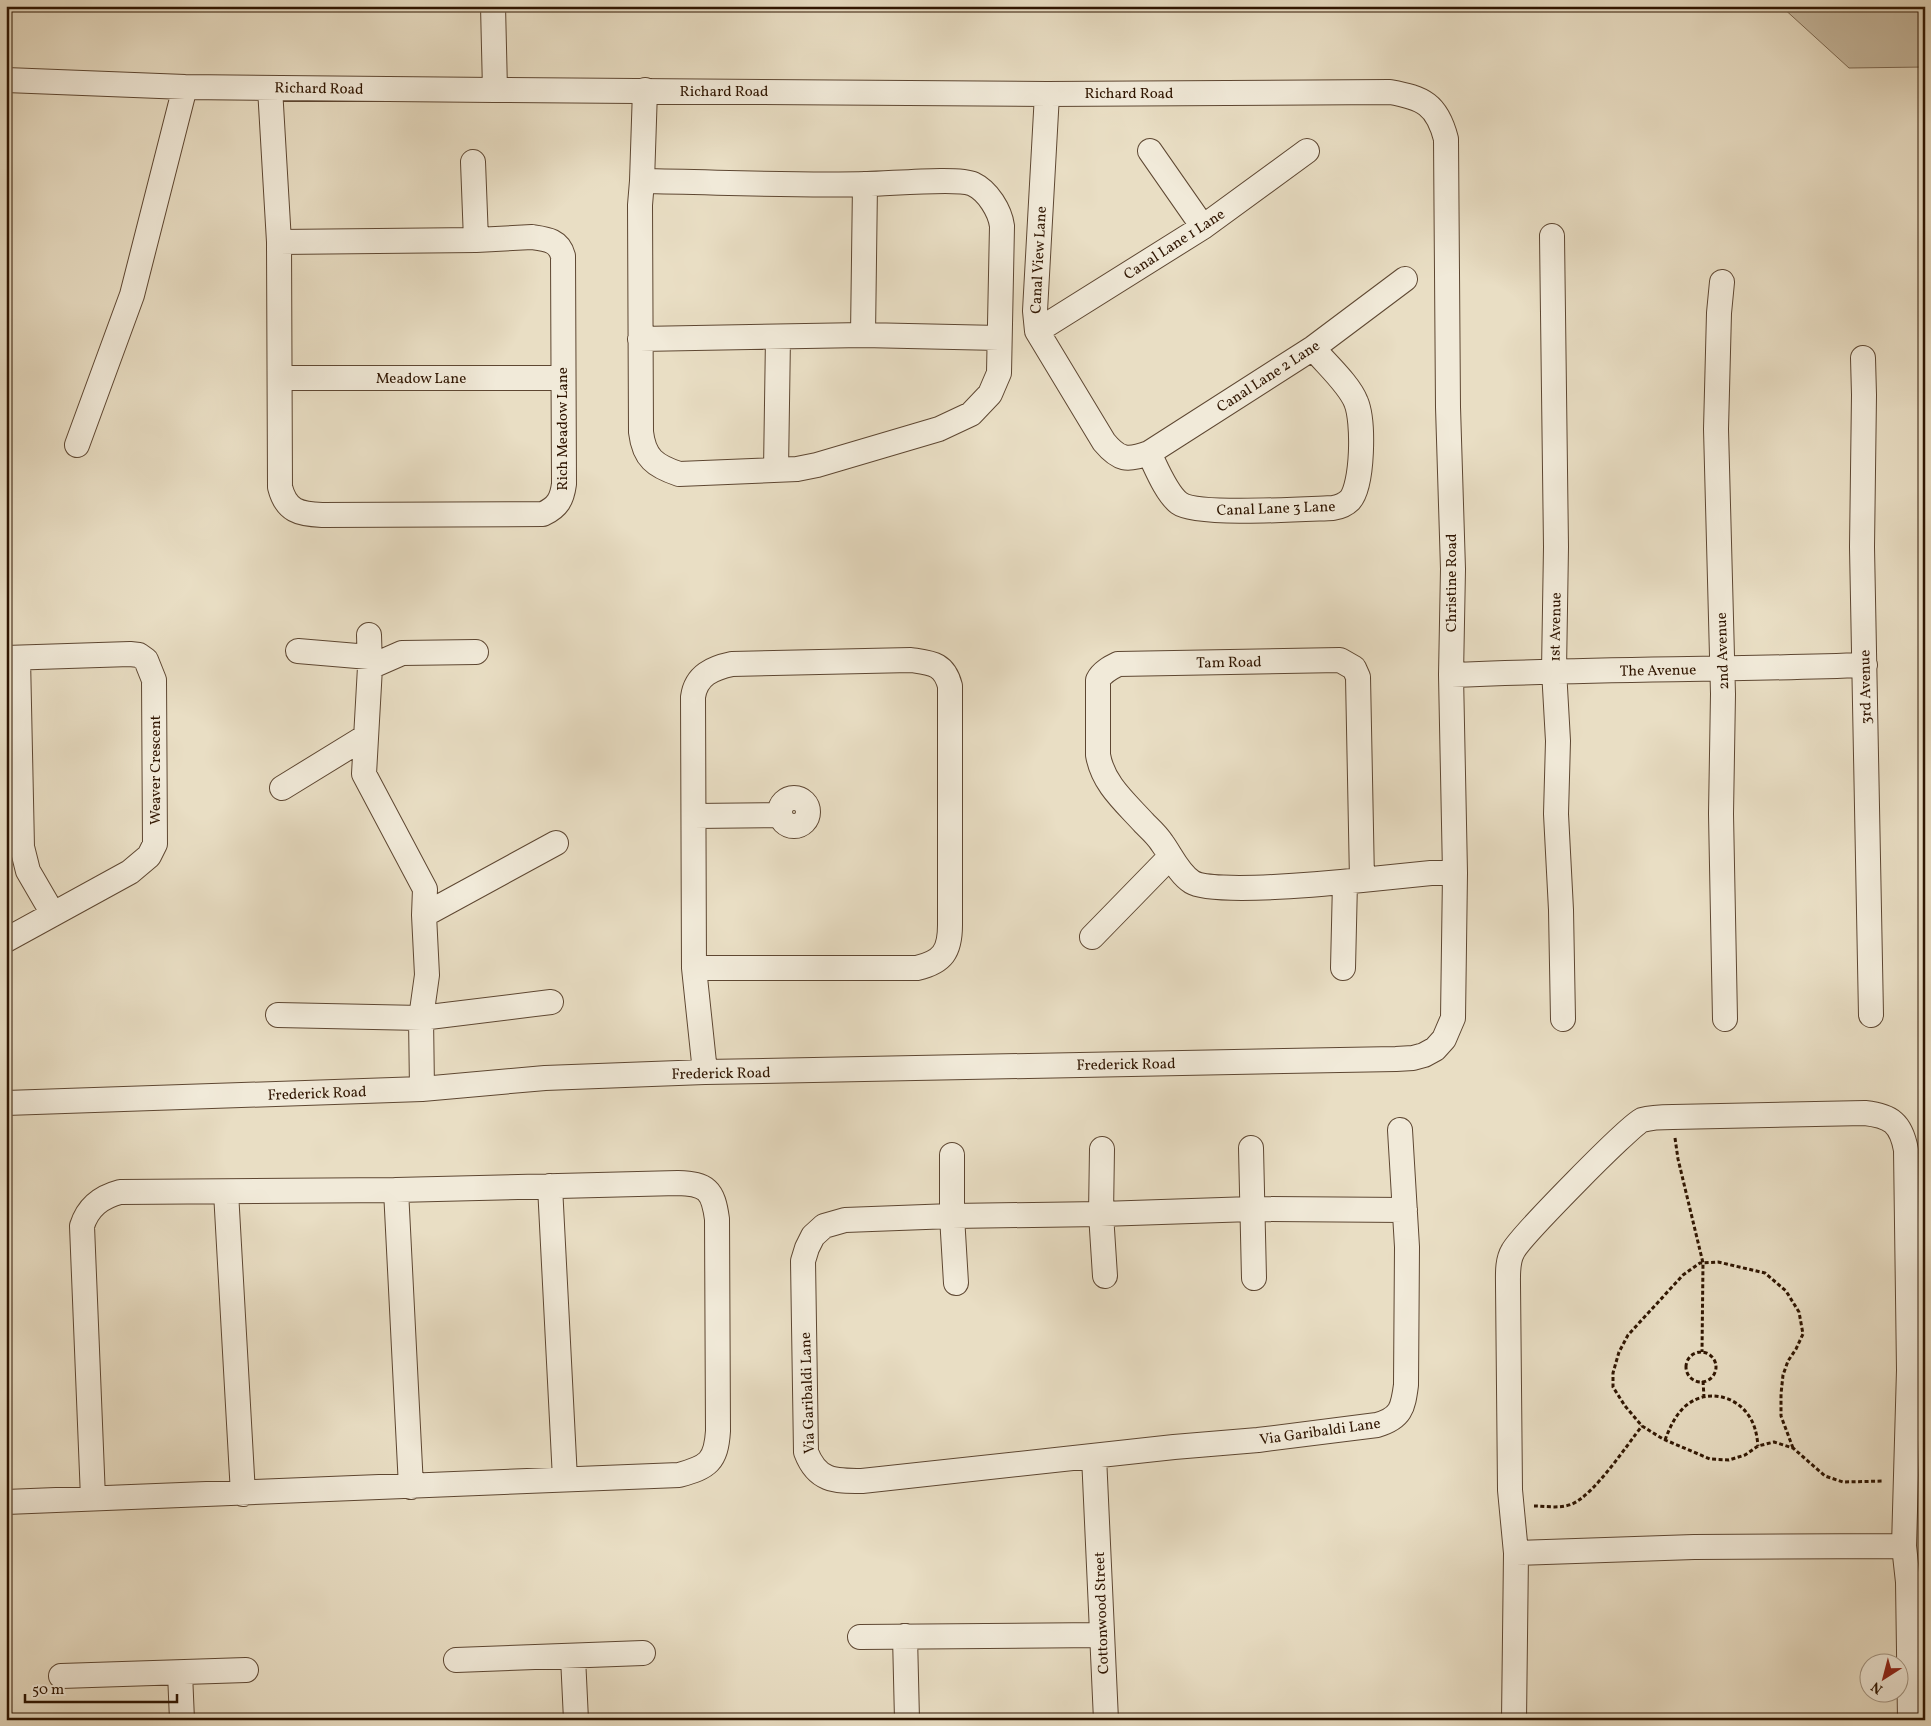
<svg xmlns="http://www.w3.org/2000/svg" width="1931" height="1726" font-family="Vollkorn,serif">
<rect width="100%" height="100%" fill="#e9dec4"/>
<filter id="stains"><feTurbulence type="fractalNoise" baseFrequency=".004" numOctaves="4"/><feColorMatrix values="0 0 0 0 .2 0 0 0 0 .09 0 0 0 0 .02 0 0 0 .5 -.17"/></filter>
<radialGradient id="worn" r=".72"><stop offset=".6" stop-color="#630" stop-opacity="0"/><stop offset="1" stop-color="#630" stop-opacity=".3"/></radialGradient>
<path fill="#c9bca3" stroke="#7c6852" d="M1781,6H1925V67L1849,68Z"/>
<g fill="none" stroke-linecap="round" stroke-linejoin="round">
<defs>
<path id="minor" d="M493,6L495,90
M6,80L185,87L495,90L1047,94L1390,92C1423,98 1437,104 1446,139L1448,407L1453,569L1451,675L1455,873L1453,1018L1444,1039L1435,1049L1424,1055L1413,1058L1396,1059L705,1072L545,1078L422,1089L6,1103
M270,88L279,242
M1047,94L1035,311L1037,331L1104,442C1119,460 1127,461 1149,453L1313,348L1405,279
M1150,151L1203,227
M473,162L476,240
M642,181C717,182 792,186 867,184C888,184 958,177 973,184C988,191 1000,211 1002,226L999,373L990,394L971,414L939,429L817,465L797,469L679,474C655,466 644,458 641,432L640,205L642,181L645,90
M1552,236L1556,547L1554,670L1558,741L1556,814L1561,910L1563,1019
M532,237C546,239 559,240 563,256L564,484C562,499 558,507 543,514L322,515C299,514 286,511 280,487L279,242L476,240Z
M1722,282L1719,313L1716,429L1723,694L1721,814L1725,1019
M1037,331L1203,227L1307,151
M863,335L865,184
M640,339L863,335L999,338
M1863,358L1864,395L1862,547L1871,1015
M280,378H562
M77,445L132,295L185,87
M1149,453C1156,467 1166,493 1179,503C1196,516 1305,509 1333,508C1339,507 1345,505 1350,500C1363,485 1364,421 1356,402C1349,384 1326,364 1313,348
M776,470L778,337
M369,635L370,667L364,774L425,889L424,915L427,975L421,1018L422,1089
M298,651L369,657
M6,658L130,654L139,655L146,660L154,680L155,844L149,856L130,872L6,940
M18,658L22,847L28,871L53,914
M1340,660L1354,668L1358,677L1362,880C1333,883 1212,895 1192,882C1178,873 1171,855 1162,843C1157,835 1150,829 1144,823C1125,802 1103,784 1098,755V680C1102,672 1110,668 1118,664Z
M370,667L402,653L476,652
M1451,675C1589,669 1727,670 1865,665
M282,788L365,737
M780 812a14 14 0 1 1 28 0a14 14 0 1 1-28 0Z
M694,816L780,815
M1362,880L1431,873H1455
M424,915L556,843
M1092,937L1170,857
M694,968H917C943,962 950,951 950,925V686C944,663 931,663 911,660L732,664C713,668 696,675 693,697L694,968L705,1072
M1343,968L1345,882
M278,1015L421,1018L551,1002
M1400,1130L1407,1247L1406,1385C1403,1408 1401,1418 1377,1425L1258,1440L1174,1447L862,1481C834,1481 817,1481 806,1452L803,1261L807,1248L813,1236L824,1226L845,1220L952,1216L1101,1214L1252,1209L1405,1210
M1251,1148L1254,1278
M1102,1149L1101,1214L1105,1276
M952,1155V1216L956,1283
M550,1186L565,1479
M396,1190L411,1487
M226,1192L243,1494
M1094,1456L1106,1720
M6,1502L679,1475C708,1467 716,1462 718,1431L717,1219C713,1190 707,1184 678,1183L396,1190L120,1192C101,1197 88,1207 82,1226L93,1498
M1516,1553L1694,1547L1904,1546
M905,1636L907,1720
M860,1637L1102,1635
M573,1657L576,1720
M456,1660L643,1653
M180,1673L182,1720
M61,1676L246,1670
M1514,1720L1516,1553L1510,1490L1508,1285C1508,1274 1507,1261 1513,1251C1521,1236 1629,1126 1642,1120C1652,1117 1663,1117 1673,1117L1865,1113C1891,1116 1901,1123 1906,1150L1909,1370L1904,1546L1908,1582L1910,1720"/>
</defs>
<use href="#minor" stroke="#5e4732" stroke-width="26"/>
<path stroke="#2f1501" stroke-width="3" stroke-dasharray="4 2.5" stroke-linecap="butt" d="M1675,1138L1678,1159L1703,1263L1702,1352
M1686 1367a15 15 0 1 1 30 0a15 15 0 1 1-30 0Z
M1703,1381L1704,1397
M1665,1440C1670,1427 1676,1413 1688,1404C1708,1389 1736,1396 1749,1416C1755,1425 1757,1435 1758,1446
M1793,1448L1781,1416V1394L1783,1375L1788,1361L1796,1349L1803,1334L1799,1312L1786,1291L1765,1273L1718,1262L1700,1263L1683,1275L1628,1335L1619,1352L1613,1373V1387L1625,1406L1642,1426L1663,1439L1710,1459L1729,1460L1745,1455L1758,1446L1774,1442L1793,1448L1825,1476L1843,1482L1884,1481
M1534,1506C1546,1506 1560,1509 1572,1504C1594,1495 1627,1445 1642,1426"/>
<use href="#minor" stroke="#f1ead9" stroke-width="24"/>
</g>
<g text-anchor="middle" stroke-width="4" stroke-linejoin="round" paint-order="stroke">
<g font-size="15" fill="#2f1501" stroke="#f1ead9">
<text transform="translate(319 88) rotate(1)" y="5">Richard Road</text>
<text x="724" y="96">Richard Road</text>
<text x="1129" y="98">Richard Road</text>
<text transform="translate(1174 244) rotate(-33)" y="5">Canal Lane 1 Lane</text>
<text transform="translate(1038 260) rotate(-87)" y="5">Canal View Lane</text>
<text transform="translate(1268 376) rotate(-33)" y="5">Canal Lane 2 Lane</text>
<text x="421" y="383">Meadow Lane</text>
<text transform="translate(562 429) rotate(-90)" y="5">Rich Meadow Lane</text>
<text transform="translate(1276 508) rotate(-2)" y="5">Canal Lane 3 Lane</text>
<text transform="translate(1451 583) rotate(-90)" y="5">Christine Road</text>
<text transform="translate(1555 627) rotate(-89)" y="5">1st Avenue</text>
<text transform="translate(1722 651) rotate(-92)" y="5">2nd Avenue</text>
<text transform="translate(1229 662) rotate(-1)" y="5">Tam Road</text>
<text transform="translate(1658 670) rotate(-1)" y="5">The Avenue</text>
<text transform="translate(1865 687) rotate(-91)" y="5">3rd Avenue</text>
<text transform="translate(155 770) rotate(-90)" y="5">Weaver Crescent</text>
<text transform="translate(1126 1064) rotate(-1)" y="5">Frederick Road</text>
<text transform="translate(721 1073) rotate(-1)" y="5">Frederick Road</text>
<text transform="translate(317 1093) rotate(-2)" y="5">Frederick Road</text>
<text transform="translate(807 1393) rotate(-92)" y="5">Via Garibaldi Lane</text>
<text transform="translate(1320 1431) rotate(-8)" y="5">Via Garibaldi Lane</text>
<text transform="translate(1101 1613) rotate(-92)" y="5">Cottonwood Street</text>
</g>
</g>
<rect width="1931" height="1726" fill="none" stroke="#e9dec4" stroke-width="25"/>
<rect x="8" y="8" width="1916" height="1711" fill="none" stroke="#2f1501" stroke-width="2.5"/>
<rect x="12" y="12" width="1906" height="1701" fill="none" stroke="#2f1501"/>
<g transform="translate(1884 1678) rotate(216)"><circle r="24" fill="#f1ead9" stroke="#a39583"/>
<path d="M0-4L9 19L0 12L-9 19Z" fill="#8f2418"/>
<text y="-8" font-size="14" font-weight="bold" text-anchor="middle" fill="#2f1501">N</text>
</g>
<path d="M25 1694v8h152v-8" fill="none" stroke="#2f1501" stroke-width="2.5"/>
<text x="32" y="1694" font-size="15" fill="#2f1501" stroke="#f1ead9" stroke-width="4" paint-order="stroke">50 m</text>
<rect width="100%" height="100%" filter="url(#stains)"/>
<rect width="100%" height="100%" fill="url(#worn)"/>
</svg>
